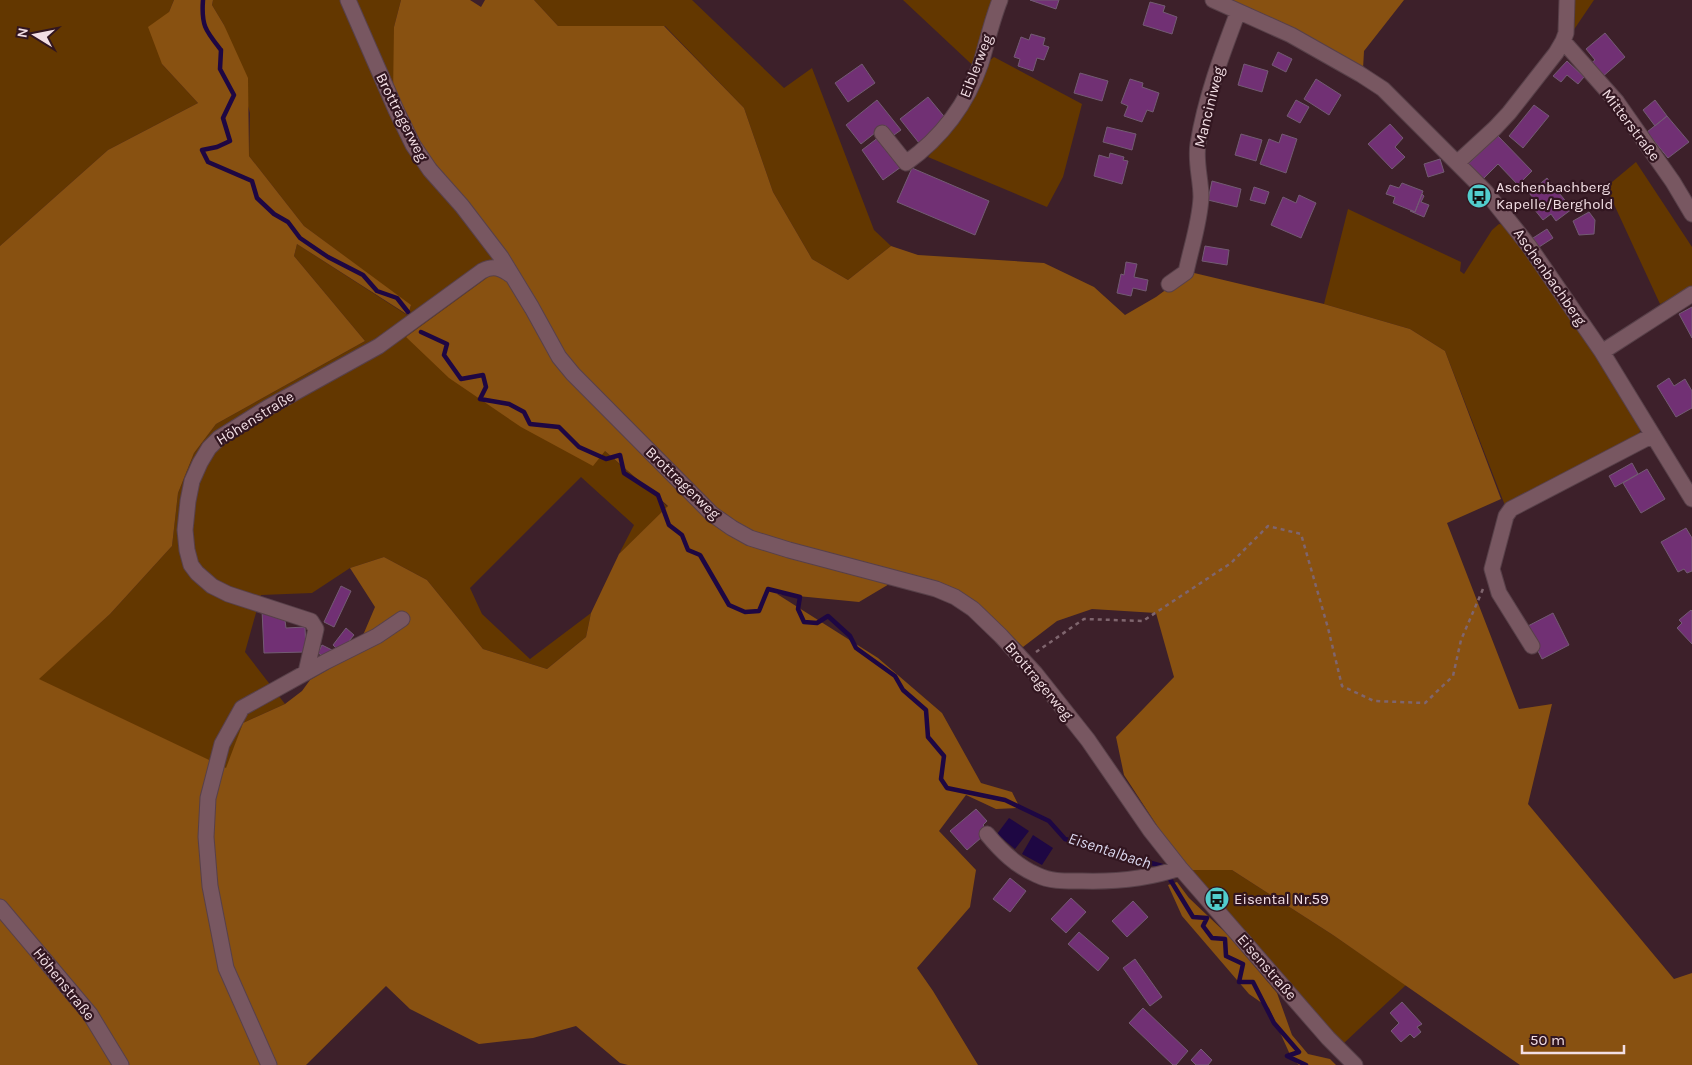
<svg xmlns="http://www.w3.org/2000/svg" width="1692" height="1065" font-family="Karla,sans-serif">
<rect width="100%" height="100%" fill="#3d202a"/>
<path fill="#633700" d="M0,0H174L169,12L162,64L198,103L108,150L0,246Z
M213,0H401L394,27L417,142L462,195L499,269L406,337L605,451L668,507L619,554L634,525L581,477L470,588L482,614L530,659L591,613L586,637L547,669L483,649L427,580L384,557L350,568L312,593L261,595L245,652L285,704L243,723L227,769L38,679L110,614L172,546L178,493L194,453L216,424L365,341L294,256L297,244L407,315L411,306L304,226L249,156L250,113L224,25L212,5Z
M534,0H692L784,88L812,68L874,230L891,246L848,280L812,259L773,192L744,108L665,26H558Z
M903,0H1005L985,64L994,57L1082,104L1063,177L1047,207L928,157L961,116L982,74Z
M1572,0H1594L1571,34Z
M1636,162L1692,247V288L1660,304L1606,187Z
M1348,209L1461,262L1460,271L1464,274L1492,230L1499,224L1509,225L1628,403L1641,429L1637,437L1506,508L1445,351L1410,329L1324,304Z
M1186,870H1232L1333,935L1406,985L1344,1043L1334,1036Z"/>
<path fill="#885111" d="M174,0H213L212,5L224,25L248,78L249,156L304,226L411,305L408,315L297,244L294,256L365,341L216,424L194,453L178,493L172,546L110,614L39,679L226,768L243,723L285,704L302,691L310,680L355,654L375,607L350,568L384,557L427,580L483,649L547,669L586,637L591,613L619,554L668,506L605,451L593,466L521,427L449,378L406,337L499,269L462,195L417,142L393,95L394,27L401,0H470L481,7L485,0H534L558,26H664L744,108L773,192L812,259L848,280L891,246L918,255L1044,263L1094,287L1125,315L1156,297L1190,272L1324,304L1410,329L1445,351L1501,499L1447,523L1519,709L1552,704L1528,804L1674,979L1692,973V1065H1520L1333,935L1232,870H1186L1124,775L1116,737L1174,677L1156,613L1092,609L1057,621L1023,647L975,601L934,584L901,577L859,602L777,594L878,658L942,713L981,783L1012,792L1020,808L996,809L966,795L939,831L976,870L970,907L917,968L933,991L978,1065H628L620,1063L576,1026L533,1038L479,1044L410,1009L386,986L306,1065H0V246L108,150L198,103L162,64L148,27L169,12Z
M1225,0H1404L1364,51L1363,69Z
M1177,882L1189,898L1229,936L1277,993L1292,1035L1308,1054L1330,1059L1336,1065H1299L1292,1059L1269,1008L1249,994L1182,916L1168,885Z"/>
<path fill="#1e0743" d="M1009,818L1029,831L1015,849L997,834Z
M1033,835L1053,848L1042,865L1022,854Z"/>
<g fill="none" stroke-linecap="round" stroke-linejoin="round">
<path stroke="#1e0743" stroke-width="4.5" d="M203,0C201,26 206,31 221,50L220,69L234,95L223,118L230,141L217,147L202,150L208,162L252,181L257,198L274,214L288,222L300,238L328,257L363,275L377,291L397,298L408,312
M421,332L447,344L444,355L461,379L483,375L486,387L480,399L509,404L524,412L530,424L559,427L579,447L606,459L620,455L624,473L658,495L669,525L682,535L688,550L700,555L729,605L745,612L759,611L768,589L800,597L798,609L804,622L817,623L828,616L850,636L856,648L895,676L903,690L926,710L928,737L944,756L941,779L947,788L1005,800L1049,821L1065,839L1162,866L1164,869
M1168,876L1193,917L1207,918L1203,926L1212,938L1225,939L1226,956L1243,964L1239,982H1253L1274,1023L1299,1052L1287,1056L1306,1065"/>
</g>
<path fill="#713074" stroke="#735b73" d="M1030,0H1059L1056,9Z
M1150,2L1165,6L1163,12L1177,17L1172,34L1143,25Z
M1605,33L1625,57L1601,78L1590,64L1595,60L1586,49Z
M1031,34L1045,38L1043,45L1049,47L1044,60L1037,58L1033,71L1018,66L1020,59L1014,57L1021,37L1029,40Z
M1278,52L1292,59L1286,72L1272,65Z
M1567,61L1584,77L1578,84L1567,75L1561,82L1553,76Z
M862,64L875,83L848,102L835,83Z
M1244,64L1268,71L1262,92L1238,85Z
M1080,73L1108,81L1102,101L1074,93Z
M1130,79L1143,83L1142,87L1159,93L1153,112L1147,110L1142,122L1124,116L1128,106L1121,103Z
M1316,79L1341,95L1329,115L1304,99Z
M928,97L947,120L919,143L900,119Z
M877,100L901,130L894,135L885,125L861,144L846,125Z
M1296,100L1309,107L1300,123L1287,116Z
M1655,100L1667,116L1655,126L1643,110Z
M1534,105L1549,116L1523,148L1509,136Z
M1667,116L1689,142L1668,158L1647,132Z
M1390,124L1403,138L1395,147L1405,157L1392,169L1368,144Z
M1107,127L1136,134L1132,150L1103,142Z
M1241,134L1262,140L1256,161L1235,155Z
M1282,134L1297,139L1286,173L1260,164L1269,139L1279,143Z
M1498,136L1532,171L1518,185L1498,164L1482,180L1467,165Z
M879,137L901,167L883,180L862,150Z
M1110,153L1124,157L1123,160L1128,161L1122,184L1094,176L1099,155L1109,158Z
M1440,159L1444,172L1428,177L1424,164Z
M912,168L989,201L975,235L897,202Z
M1547,178L1572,209L1556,221L1551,214L1543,220L1530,204L1535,200L1529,193Z
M1212,181L1241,189L1237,207L1208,200Z
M1402,183L1423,191L1415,212L1393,203L1395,197L1386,194L1390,185L1399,188Z
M1254,187L1269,192L1265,204L1250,200Z
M1422,194L1424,196L1421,202L1429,205L1424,217L1410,211L1411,210L1415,212Z
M1299,195L1316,203L1301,238L1271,225L1283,197L1296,203Z
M1589,212L1595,220L1594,234L1579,235L1573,221Z
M1547,229L1553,238L1539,247L1533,238Z
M1205,246L1229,250L1227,265L1202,261Z
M1126,262L1137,264L1134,277L1148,280L1146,291L1133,288L1131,296L1117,293L1121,274L1124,275Z
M1692,307V338L1679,314Z
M1669,378L1674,386L1685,379L1692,391V408L1676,417L1657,386Z
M1632,463L1638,474L1615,487L1609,476Z
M1647,469L1665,499L1641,513L1623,483Z
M1686,528L1692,538V571L1687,573L1684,569L1678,572L1661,542Z
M341,586L351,591L334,627L324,622Z
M262,610L284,613L286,628L305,627L306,652L264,653Z
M1691,610L1692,611V644L1677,628L1682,623L1679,620Z
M1553,613L1569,645L1542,659L1526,627Z
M346,628L354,635L340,652L333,645Z
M322,645L332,650L328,659L318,653Z
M976,809L987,821L983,825L989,831L967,850L950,831Z
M1010,878L1026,891L1010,912L993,899Z
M1071,898L1086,912L1066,933L1051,919Z
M1133,901L1148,917L1127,937L1112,921Z
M1079,932L1109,958L1098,971L1068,944Z
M1135,959L1162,997L1150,1006L1123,968Z
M1402,1002L1422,1024L1417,1027L1421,1032L1414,1038L1410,1034L1401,1042L1391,1031L1399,1023L1390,1013Z
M1143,1008L1188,1051L1176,1065H1173L1129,1023Z
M1201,1049L1212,1060L1208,1065H1196L1191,1060Z"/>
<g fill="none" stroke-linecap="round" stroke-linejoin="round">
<defs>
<path id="minor" d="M348,0L396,110L413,145L430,170L462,206L501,257L532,308L559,357L573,374L712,514L732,528L750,538L789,550L936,589L955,597L973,609L1001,636L1035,673L1088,740L1150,830L1180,868L1328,1038L1355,1065
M1213,0L1291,35L1360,74L1383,89L1486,192L1529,246L1602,352L1692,499
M1563,41L1617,102L1673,182L1692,214
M882,133L906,163C941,138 967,104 981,63C987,42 992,20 1000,0
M1457,163L1495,128L1509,113L1556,53L1563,41L1566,33L1567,0
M1169,284L1186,272C1191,248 1200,222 1201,197C1201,179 1195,162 1198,144C1205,99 1222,54 1238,12
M1602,352L1692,294
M1532,646L1499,593L1492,569L1506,516L1511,509L1653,435
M306,672L316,629L311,621L228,594L212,586L197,573L191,565L187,550L185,530L188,501L192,481L200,463L209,448L219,438L267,408L379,346L482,271C494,265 501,268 512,276
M987,834C1001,851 1016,866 1037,875C1051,882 1067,881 1082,881C1116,882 1148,879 1180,868
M0,907L90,1014L121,1065
M269,1065L226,968L210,886L206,837L208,798L222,744L242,708L325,662L377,636L402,619"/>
</defs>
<use href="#minor" stroke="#584049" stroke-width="17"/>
<path stroke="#7f656e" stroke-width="2.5" stroke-dasharray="4 4" stroke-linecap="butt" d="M1036,652L1084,619L1143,621L1231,563L1268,526L1301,534L1328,628L1342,686L1374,701L1425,703L1453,676L1461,640L1483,589"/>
<use href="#minor" stroke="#785761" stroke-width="15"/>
</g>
<defs>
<symbol id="bus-disc" viewBox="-11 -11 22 22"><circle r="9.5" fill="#52cdcd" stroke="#321620"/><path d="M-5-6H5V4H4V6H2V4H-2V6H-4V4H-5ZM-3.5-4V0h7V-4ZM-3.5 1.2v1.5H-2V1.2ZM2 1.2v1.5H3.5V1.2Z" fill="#111"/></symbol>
</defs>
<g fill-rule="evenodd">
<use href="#bus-disc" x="1465" y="182" width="28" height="28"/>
<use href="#bus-disc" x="1203" y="885" width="28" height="28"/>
</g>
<g text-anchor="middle" stroke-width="4.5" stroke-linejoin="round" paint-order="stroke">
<g font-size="15" fill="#f2dee4" stroke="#321620">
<text transform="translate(976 66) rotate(-69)" y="5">Eiblerweg</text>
<text transform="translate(1209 107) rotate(-76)" y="5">Manciniweg</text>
<text transform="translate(402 117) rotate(63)" y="5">Brottragerweg</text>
<text transform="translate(1631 125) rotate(53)" y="5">Mitterstraße</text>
<text transform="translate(1550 277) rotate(55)" y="5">Aschenbachberg</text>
<text transform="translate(255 418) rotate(-32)" y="5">Höhenstraße</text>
<text transform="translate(683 483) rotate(44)" y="5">Brottragerweg</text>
<text transform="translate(1039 681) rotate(50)" y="5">Brottragerweg</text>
<text transform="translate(1267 967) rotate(49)" y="5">Eisenstraße</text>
<text transform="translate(64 984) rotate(51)" y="5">Höhenstraße</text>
</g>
<g font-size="15" fill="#f2dee4" stroke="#321620" text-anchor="start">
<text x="1496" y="192">Aschenbachberg<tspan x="1496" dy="17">Kapelle/Berghold</tspan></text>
<text x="1234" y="904">Eisental Nr.59</text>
</g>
<g font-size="16" font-style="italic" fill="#dcd9f0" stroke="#321620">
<text transform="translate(1110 850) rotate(18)" y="6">Eisentalbach</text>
</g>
</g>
<g transform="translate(35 35) rotate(280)" stroke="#321620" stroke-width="4" paint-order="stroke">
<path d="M0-4L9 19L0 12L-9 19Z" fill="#f2dee4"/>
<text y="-8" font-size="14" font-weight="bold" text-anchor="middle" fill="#f2dee4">N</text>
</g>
<path d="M1522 1045v8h102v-8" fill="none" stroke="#f2dee4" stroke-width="2.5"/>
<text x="1530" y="1045" font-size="15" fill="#f2dee4" stroke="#321620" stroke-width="4" paint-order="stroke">50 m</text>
</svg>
